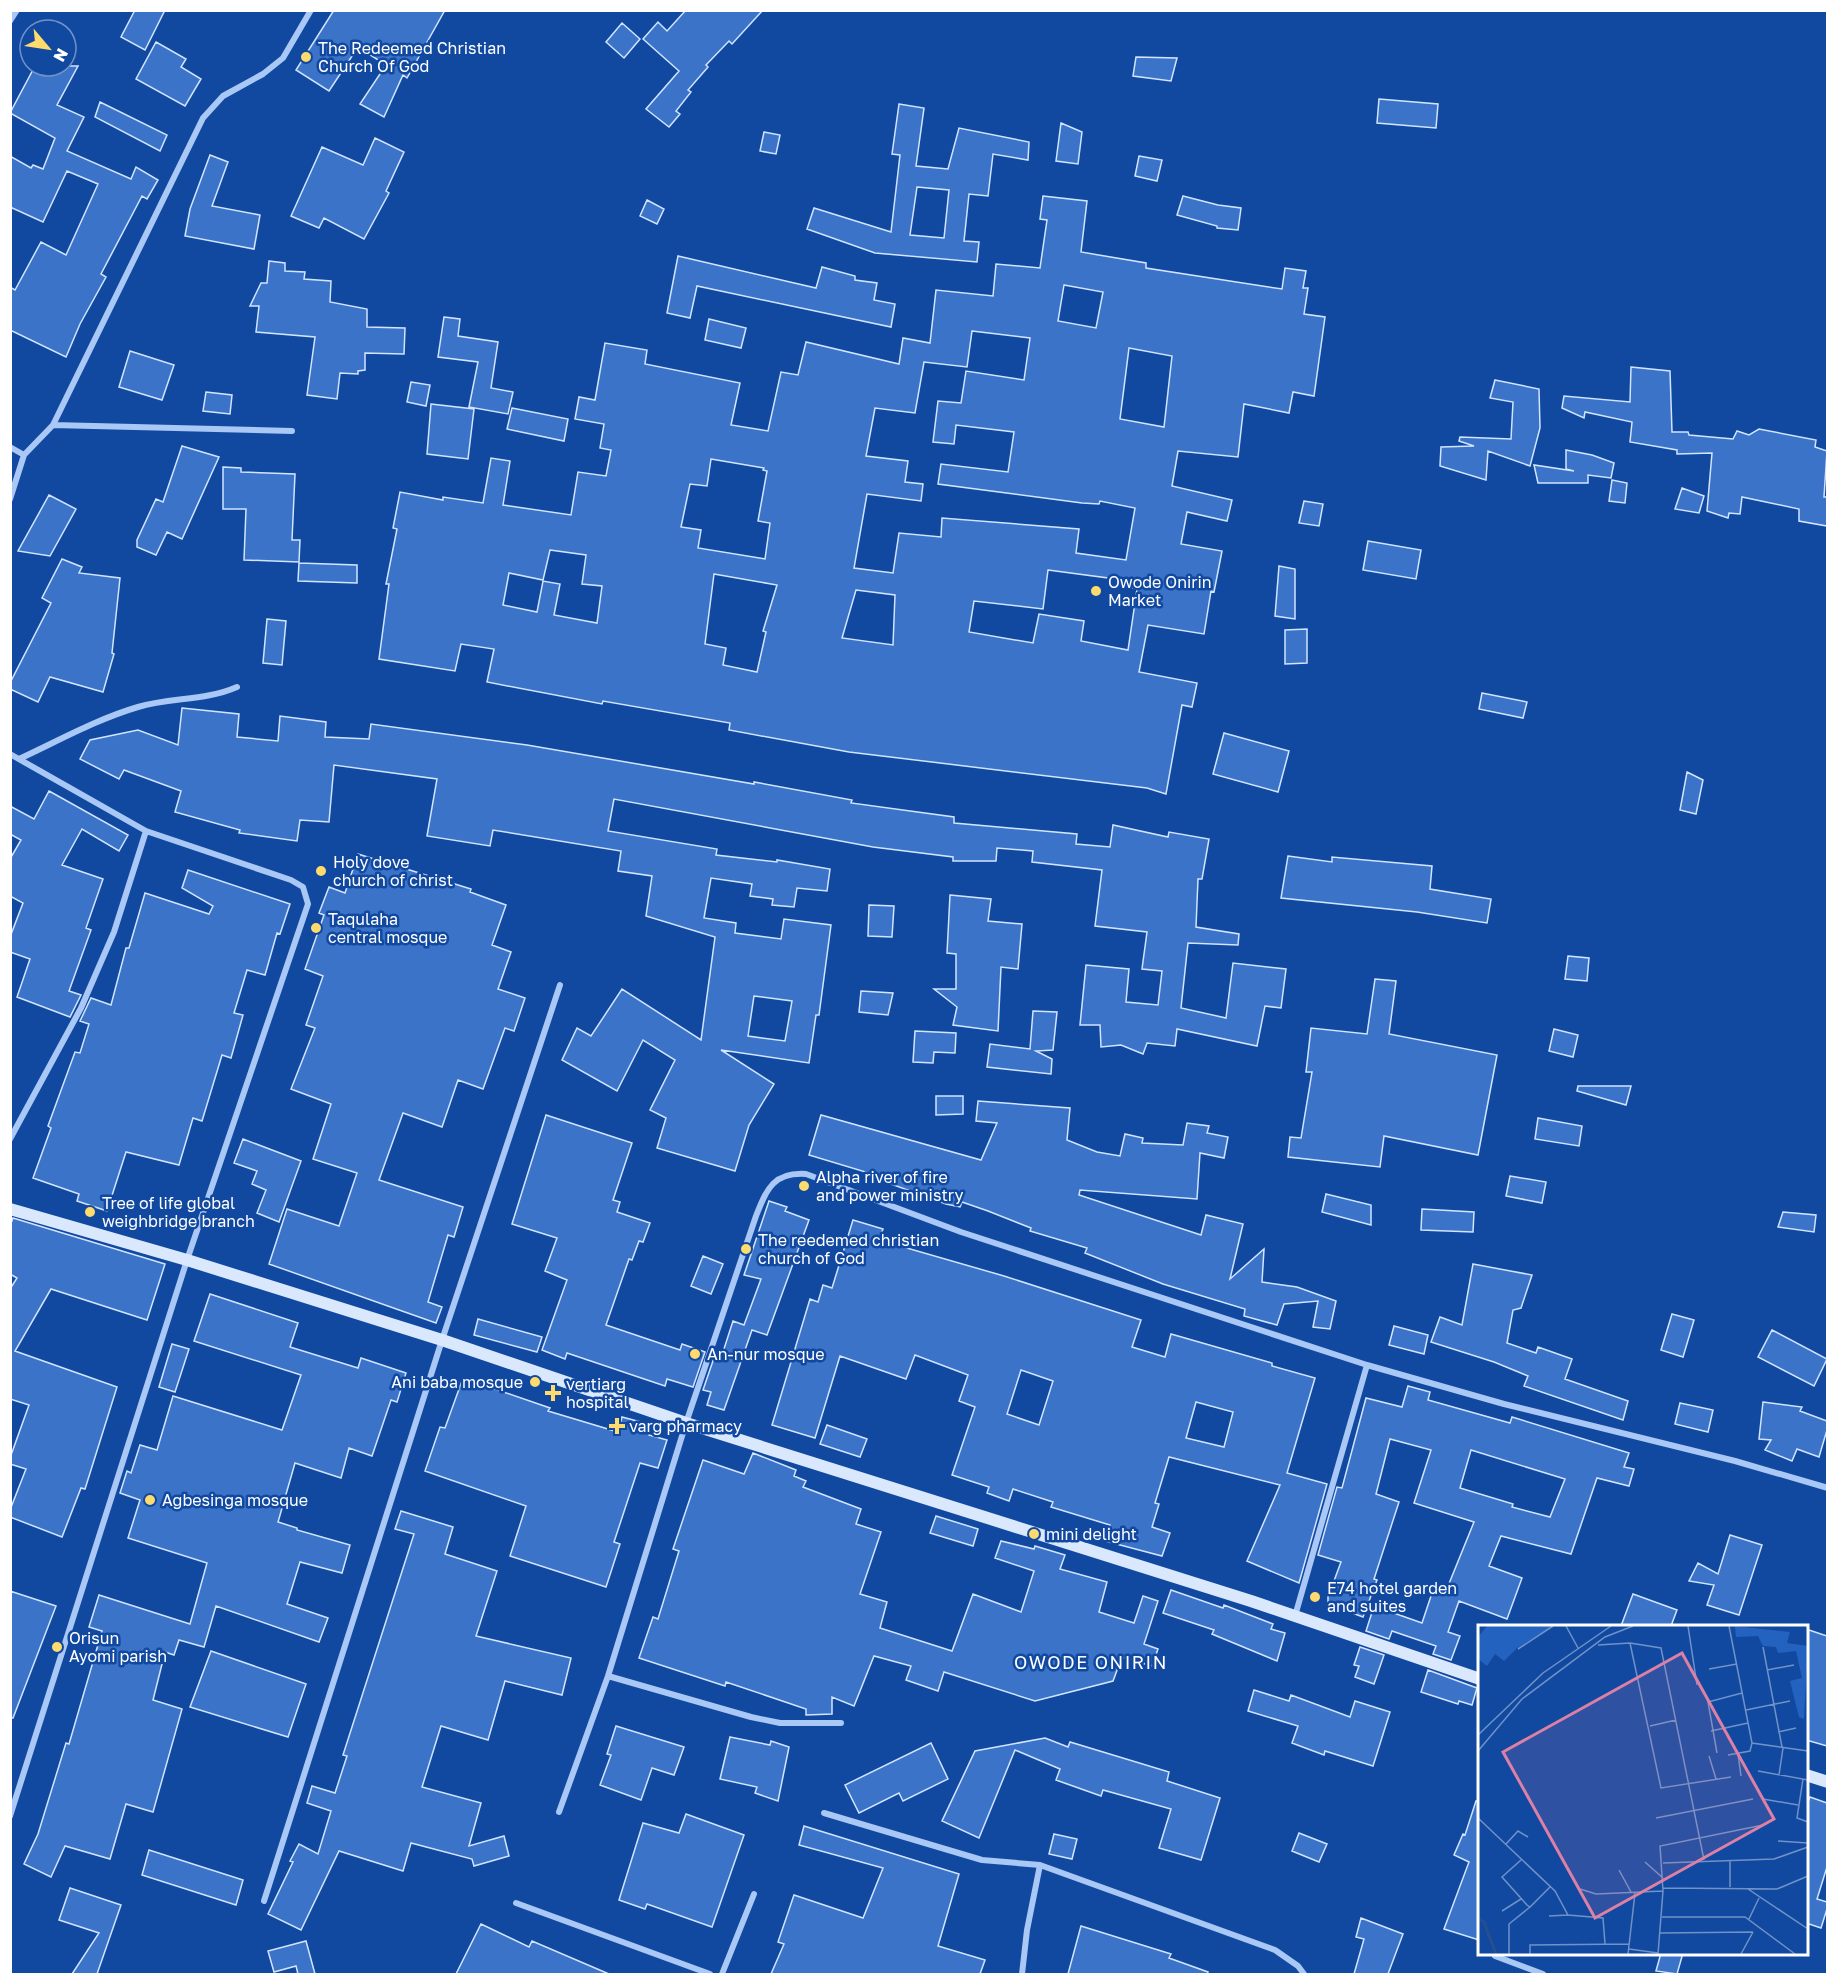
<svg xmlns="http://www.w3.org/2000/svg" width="1838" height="1985" font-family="'Golos Text',sans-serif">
<rect width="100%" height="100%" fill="#1149a1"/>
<path fill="#3a73c8" stroke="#d2e4fe" stroke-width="1.5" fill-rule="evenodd" d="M135,10H165L145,50L121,37Z
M334,10H445L407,78L403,75L384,117L360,104L386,65L358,47L329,91L296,70Z
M686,10H763L732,44L729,41L706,65L708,67L688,90L691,92L676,111L680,114L669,127L646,109L679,71L643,39L658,22L667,31Z
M622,23L640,39L624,58L606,42Z
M156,42L186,59L181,67L201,79L185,106L136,79Z
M1136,57L1177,58L1171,81L1133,76Z
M35,66H78L57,105L84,117L67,151L131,179L136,167L158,180L147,199L142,196L101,274L106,277L80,324L66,357L10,330V287L15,290L41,242L66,255L98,184L67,171L43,222L10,207V156L31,168L33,165L43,169L55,138L10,113Z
M1379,99L1438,104L1436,128L1377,123Z
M100,102L167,135L160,151L95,117Z
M899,104L924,108L916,166L948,169L959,128L1029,142L1028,160L993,154L988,196L969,194L964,241L979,242L977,262L875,253L807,229L814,208L891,232L900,155L892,154ZM917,187L949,190L944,238L910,235Z
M1061,123L1082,132L1078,164L1056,161Z
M764,132L780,135L776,154L760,151Z
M375,138L404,152L386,191L389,193L364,239L324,218L319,228L291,216L322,147L363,165Z
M210,155L228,162L212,206L260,215L254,249L185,236L190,209Z
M1139,156L1162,160L1157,181L1135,176Z
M1043,196L1087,201L1081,252L1146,263V268L1282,289L1285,268L1306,271L1303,288H1308L1304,314L1325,317L1314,396L1293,392L1289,413L1244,404L1238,457L1178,451L1172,486L1232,500L1227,521L1187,512L1181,544L1222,551L1214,592L1211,591L1204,634L1148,625L1139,672L1197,683L1192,707L1182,705L1166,794L1147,788L849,752L729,730L730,723L603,701L602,704L487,682L494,649L461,644L455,671L379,659L389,584H386L397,529L393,528L400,492L443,500V497L483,503L491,458L510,461L503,505L571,515L578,472L606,476L611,450L600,448L604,424L575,419L579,397L595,400L605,343L647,350L645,364L740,383L731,425L768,431L781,372L798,375L806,342L899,364L903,338L930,343L936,290L993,296L996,264L1040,268L1047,220L1040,219ZM1064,285L1103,292L1096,328L1058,321ZM972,331L1030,338L1024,380L966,371L961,403L938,401L933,442L954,444L956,425L1014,432L1008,472L941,464L938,484L1082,503L1099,504L1100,501L1135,508L1126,560L1076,553L1079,529L942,518L941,537L899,533L893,573L854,568L867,494L921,501L923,484L905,482L908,461L866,456L875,408L915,413L924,362L967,367ZM1129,348L1172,356L1164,427L1120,419ZM711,459L764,468L763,470L767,471L758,521L770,523L765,559L698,548L701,530L681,527L690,484L707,486ZM550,550L586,555L582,584L602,586L597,623L554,615L560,584L543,581L537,612L503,605L509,573L543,580ZM1048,570L1123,580L1122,586L1137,589L1128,650L1081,641L1084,621L1039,614L1033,643L969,632L974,601L1043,609ZM714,574L777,585L763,631L766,632L757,672L723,665L726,648L705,644ZM856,590L895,595L893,645L842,638Z
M1183,196L1218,205L1241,208L1238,230L1217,228V226L1177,215Z
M647,200L664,209L657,224L640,216Z
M678,256L816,288L822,267L855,276V280L877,283L874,300L895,304L891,327L697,286L690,318L667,313Z
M269,261L285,263V271L305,272L304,279L331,281L330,302L367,309V327L405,328L404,354L365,353V370L358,371V374L340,373L337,399L307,395L315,337L256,332L259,306H250L261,283H267Z
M444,317L460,319L458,336L498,342L491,388L513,392L508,414L469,407L478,362L438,357Z
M709,319L746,328L741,348L705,340Z
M130,351L174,365L162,400L119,387Z
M1631,367L1670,371L1672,432H1688L1689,435L1733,439L1737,431L1749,435L1759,429L1816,440L1815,447L1827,451L1824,497H1827V526L1799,521V509L1742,497L1740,514L1729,513L1728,518L1707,511L1712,453L1677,454V450L1630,442L1632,422L1585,412L1584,418L1562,408L1564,396L1630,402Z
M1495,380L1539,389L1540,428L1530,466L1488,451L1486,480L1440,466L1441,447L1474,446L1459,441L1460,437L1511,439L1513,402L1490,398Z
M411,382L430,385L426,406L407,402Z
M206,392L232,395L230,414L203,411Z
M431,404L474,409L468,459L427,454Z
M512,408L568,419L564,441L507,429Z
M182,446L219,457L182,539L167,532L156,555L137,547V540L156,499L163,502Z
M1566,450L1592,455L1614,463L1611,478L1588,475V483H1538L1534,465L1574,471L1566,469Z
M223,467L241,468V472L295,474L292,540H300L299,562L244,560L246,509H223Z
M1612,480L1627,483L1625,503L1609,501Z
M1682,488L1704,496L1699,513L1675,509Z
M49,495L76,509L50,556L18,551Z
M1304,501L1323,504L1319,526L1299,523Z
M1368,541L1421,550L1416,579L1363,570Z
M62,559L82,567L79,573L120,578L112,653L114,654L103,692L50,677L38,702L10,689V683L51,603L42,598Z
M299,563L357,565V583L298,581Z
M1279,566L1295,569V619L1275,616Z
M267,619L286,621L282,665L263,663Z
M1307,629V663L1285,664V630Z
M1482,693L1527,702L1523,718L1479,709Z
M182,708L239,714L237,737L278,741L280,716L326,722L325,737L369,739L371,724L527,745L754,784V782L852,800L851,803L954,817V823L1077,834L1076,844L1110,847L1113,825L1168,837L1169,832L1209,839L1202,879H1198L1196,927L1239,934L1238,945L1188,943L1181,1008L1226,1018L1233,963L1286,969L1281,1008L1265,1006L1257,1046L1177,1029L1175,1046L1147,1043L1143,1054L1121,1045L1101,1047L1100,1025H1080L1086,965L1129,969L1126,1002L1158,1005L1162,971L1142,969L1147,932L1095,926L1102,870L1032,862L1033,851L997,848L996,861H953V857L873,847L614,799L608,831L717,849L716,855L777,862V860L830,869L827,891L797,888L794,907L772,905L773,899L750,896L752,884L711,878L704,918L736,923L735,933L781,939L784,919L831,925L819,1015H816L809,1063L721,1050L774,1084L749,1125L735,1171L657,1148L666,1118L650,1110L675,1060L643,1040L617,1091L562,1060L577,1028L591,1036L622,989L701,1040L715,937L646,916L652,876L618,871L621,851L493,830L490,846L427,836L437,779L334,765L329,822L300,820L297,841L239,833L240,830L175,812L181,791L124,770L119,779L80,759L90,740L138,730L178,745ZM754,996L792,1001L785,1041L748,1036Z
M1224,733L1289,751L1278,792L1213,774Z
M1687,772L1703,780L1696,814L1680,810Z
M49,791L128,835L119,851L82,829L62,865L103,879L86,928L91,930L69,991L81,995L70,1017L17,997L30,959L10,952V937L23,903L10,896V859L21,840L10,834V806L34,819Z
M358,854L471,889L470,892L506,905L492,945L511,952L498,989L525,998L514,1031L505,1028L483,1089L458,1080L442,1127L403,1113L379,1180L463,1207L454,1237L448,1235L428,1302L442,1307L436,1323L269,1264L287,1209L339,1226L357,1173L313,1159L331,1104L291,1089L315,1028L306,1025L323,976L305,969L324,915L319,913L329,887L345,893Z
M1288,856L1332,862V857L1432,866L1430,889L1491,899L1487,923L1417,912L1281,898Z
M188,870L290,904L280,934L277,933L265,975L247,970L234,1013L243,1015L231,1058L222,1055L202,1121L193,1118L179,1165L126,1152L107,1211L77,1201L79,1194L33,1178L51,1128L48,1126L75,1052L80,1053L89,1024L80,1021L91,998L111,1005L126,948H129L145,893L209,914L213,906L182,888Z
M950,895L991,899L988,921L1022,924L1018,969L1001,967L998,1031L953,1025L957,1007L934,989H956V954L947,953Z
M869,905L894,906L892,937L868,936Z
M1568,956L1589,958L1587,981L1565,979Z
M1375,979L1396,981L1389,1034L1497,1055L1478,1155L1384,1136L1380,1167L1288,1157L1290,1137L1301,1138L1312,1072H1306L1311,1028L1367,1034Z
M861,991L893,993L888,1015L859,1012Z
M1033,1011L1057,1012L1053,1050L1036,1051L1052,1059L1051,1074L987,1067L990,1044L1030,1049Z
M1554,1029L1578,1035L1573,1057L1549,1051Z
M915,1031L956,1033L955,1053L934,1052L933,1063L913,1062Z
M1578,1086H1631L1626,1105L1577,1091Z
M936,1096H963V1114L936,1115Z
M978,1101L1070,1108L1067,1140L1097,1152L1120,1156L1125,1134L1143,1138L1142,1143L1183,1145L1187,1123L1209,1126L1207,1133L1228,1137L1224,1158L1200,1153L1197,1199L1080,1190L1079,1195L1201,1235L1206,1215L1243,1224L1230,1279L1264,1249L1262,1282L1297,1287L1336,1301L1330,1329L1313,1327L1318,1301L1284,1304L1277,1325L1244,1316L1245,1309L1163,1284L1085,1253L1087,1248L1030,1231L1031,1228L988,1211L962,1202L960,1207L946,1204L869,1176V1173L809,1155L821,1115L981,1160L997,1123L976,1121Z
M546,1115L632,1143L613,1200L620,1202L617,1212L650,1223L643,1242L639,1241L632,1260L629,1259L606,1325L680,1350L682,1344L705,1352L693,1387L667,1379L665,1386L567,1353L565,1359L542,1350L567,1280L545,1271L557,1238L512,1224Z
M1538,1118L1582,1126L1579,1146L1535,1139Z
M243,1139L301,1161L279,1222L257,1213L266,1190L252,1184L257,1171L234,1163Z
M1510,1176L1546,1182L1542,1203L1506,1196Z
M1326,1194L1371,1205V1225L1322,1212Z
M769,1201L787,1207L785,1211L809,1220L767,1335L752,1330L724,1410L707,1405L711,1392L703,1390L715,1355L720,1357L723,1352L733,1321L744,1325L761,1279L744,1275Z
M1422,1209L1474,1212L1473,1232L1421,1230Z
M1783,1212L1816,1215L1814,1232L1778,1227Z
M13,1218L165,1264L147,1320L51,1289L15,1351L117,1387L85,1489L81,1488L62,1537L10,1517V1510L26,1469L10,1464V1458L29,1405L10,1399V1289L17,1278L10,1274V1226Z
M853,1220L883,1229L879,1240L1004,1276L1141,1320L1132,1347L1165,1357L1171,1334L1272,1363V1366L1315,1378L1287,1473L1327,1484L1299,1583L1247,1561L1280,1485L1169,1457L1155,1503L1159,1504L1152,1527L1170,1533L1162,1556L1105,1541L1110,1525L1051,1507L1053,1502L1013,1489L1009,1501L987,1493L989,1487L952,1475L975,1407L959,1401L968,1375L915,1355L906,1379L840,1356L815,1438L772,1425L810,1299L818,1302L823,1285L832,1288ZM1021,1370L1053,1381L1039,1425L1007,1414ZM1196,1402L1233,1412L1224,1447L1186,1438Z
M703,1256L723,1264L711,1294L691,1286Z
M1473,1264L1532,1275L1521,1308L1513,1310L1507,1343L1536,1353L1538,1347L1572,1359L1565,1379L1628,1401L1623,1420L1524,1386L1528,1376L1494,1362L1431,1342L1440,1317L1462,1325Z
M210,1294L298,1323L290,1347L358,1368L361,1358L406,1373L397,1402L391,1400L372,1456L349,1448L341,1478L295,1463L278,1522L297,1528V1530L350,1545L342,1573L300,1562L287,1604L328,1618L319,1642L216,1606L204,1647L179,1640L174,1655L165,1652L153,1700L182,1709L153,1812L126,1804L110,1859L65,1846L51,1877L24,1864L38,1834L66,1743L69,1744L102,1631L89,1627L99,1595L190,1624L207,1563L128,1538L140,1500L120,1493L127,1471L131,1473L140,1445L157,1450L173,1396L282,1430L301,1375L194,1341Z
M1672,1314L1694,1320L1683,1357L1661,1350Z
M478,1319L542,1337L537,1352L474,1335Z
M1394,1326L1428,1335L1424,1354L1389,1345Z
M1772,1330L1827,1359L1814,1386L1758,1357Z
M172,1344L189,1349L175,1392L159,1387Z
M463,1378L550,1408L548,1411L618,1432L622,1417L652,1425L649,1435L667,1440L658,1468L640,1463L614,1542L620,1544L606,1587L510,1556L526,1506L425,1471L440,1427L445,1428Z
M1408,1386L1430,1392L1428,1400L1510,1423L1512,1417L1629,1453L1624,1467L1634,1469L1629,1486L1597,1478L1571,1554L1501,1536L1489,1566L1522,1578L1507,1619L1459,1601L1448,1632L1460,1636L1451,1660L1433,1654L1436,1646L1392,1631L1389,1639L1366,1631L1374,1606L1422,1623L1434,1587L1446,1591L1474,1522L1414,1503L1431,1450L1390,1439L1376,1494L1399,1502L1374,1579L1377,1580L1363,1617L1328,1604V1597L1341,1562L1318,1555L1337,1487L1342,1488L1366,1398L1402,1407ZM1471,1450L1565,1479L1550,1517L1512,1507L1513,1504L1460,1488Z
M1763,1402L1802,1407L1800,1411L1827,1421V1430L1819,1457L1797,1449L1792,1461L1765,1450L1771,1440L1759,1439Z
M1680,1403L1713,1410L1708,1432L1675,1424Z
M827,1425L867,1439L860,1457L820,1444Z
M753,1453L796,1470L794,1476L806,1481L803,1487L861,1509L856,1524L881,1532L860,1594L887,1602L880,1628L952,1651L973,1594L1021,1612L1034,1571L995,1558L1001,1541L1034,1549L1035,1546L1065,1555L1060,1569L1107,1582L1099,1612L1134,1623L1143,1596L1158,1601L1144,1644L1158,1649L1152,1666L1122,1657L1113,1681L1035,1701L944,1672L938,1691L906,1680L911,1666L874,1656L854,1706L832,1697V1714L806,1715V1709L726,1682L725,1686L639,1658L653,1617L658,1619L679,1551L673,1549L703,1460L744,1474Z
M401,1511L453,1527L445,1554L497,1571L476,1636L571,1658L562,1695L505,1681L488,1740L441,1726L422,1787L481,1803L469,1846L504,1836L509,1856L474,1866L472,1859L411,1843L403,1871L339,1851L301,1930L268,1914L293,1862L290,1861L299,1844L318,1854L331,1811L307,1803L312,1786L335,1793L347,1756L343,1755L414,1534L395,1529Z
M936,1516L978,1529L973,1546L930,1533Z
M1730,1535L1762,1545L1739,1615L1707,1605L1714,1585L1689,1581L1698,1563L1718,1574Z
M1171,1590L1223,1608L1224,1605L1273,1624L1271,1629L1285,1633L1277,1661L1212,1634L1214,1630L1163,1613Z
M10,1591L56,1606L13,1718H10Z
M1633,1594L1677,1610L1671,1626H1621Z
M1806,1629L1827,1636V1746L1806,1740Z
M1360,1647L1384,1655L1374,1684L1355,1677L1359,1666L1354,1665Z
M211,1651L306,1684L288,1737L190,1707Z
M1428,1670L1477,1688L1472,1705L1459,1701L1458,1704L1421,1692Z
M1254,1690L1289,1701L1291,1695L1350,1717L1355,1701L1390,1712L1373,1766L1325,1751L1324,1755L1292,1743L1298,1726L1248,1711Z
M616,1726L684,1747L674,1775L652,1768L641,1800L600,1785L611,1755L607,1754Z
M730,1737L770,1745L771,1741L789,1747L778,1801L755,1793L757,1787L720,1779Z
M1045,1738L1068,1747L1070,1742L1169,1772L1167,1781L1220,1798L1201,1860L1159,1848L1171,1809L1103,1790L1101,1796L1056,1780L1060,1769L1015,1750L979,1838L942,1821L975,1751Z
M931,1743L948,1779L903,1801L899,1793L859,1813L845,1785Z
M1810,1797L1827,1803V1867L1817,1899L1827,1902V1909L1821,1928L1806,1923V1807Z
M1476,1801L1479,1802V1940L1444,1929L1469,1862L1454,1855L1463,1834L1465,1835Z
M686,1814L744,1835L712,1927L647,1904L645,1909L619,1900L643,1823L679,1833Z
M804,1826L959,1874L938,1946L985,1960L980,1974H771L784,1944L778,1942L794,1895L863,1918L883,1868L799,1845Z
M1299,1833L1327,1844L1319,1862L1292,1851Z
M1054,1834L1077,1839L1072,1859L1049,1854Z
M149,1850L243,1880L236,1905L142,1875Z
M70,1888L121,1905L97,1974H72L99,1933L59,1920Z
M1361,1918L1403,1934L1388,1974H1354L1364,1939L1356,1937Z
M481,1924L529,1947L532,1941L609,1974H456Z
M1081,1926L1171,1954L1169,1958L1208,1972L1207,1974H1068Z
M306,1941L315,1974H298L296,1966L274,1972L268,1951Z
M1661,1953H1683L1677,1974L1656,1971Z"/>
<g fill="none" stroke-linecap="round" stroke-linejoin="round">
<path stroke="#a9c8f5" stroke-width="6" d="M10,21L17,10
M53,425L292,431
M10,447L24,455
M10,499L24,455L53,425L203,118L223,96L263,74L283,58L311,10
M10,754L146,831L291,880L303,887L308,904L187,1260L10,1816
M19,759C58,741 97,719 138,707C171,697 205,701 237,687
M10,1139L81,1008L114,932L146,831
M1295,1616L1367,1365
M608,1676L751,1717L780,1723H841
M559,1812L608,1676L686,1423L756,1216C767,1188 774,1172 806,1174L961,1232L1367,1365L1504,1404L1735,1461L1828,1488
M824,1813L982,1860L1040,1865L1275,1950L1298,1966L1304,1974
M264,1901L442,1340L560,985
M516,1903L710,1974
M1495,1956L1543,1974
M722,1974L754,1894
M1022,1974L1027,1930L1040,1865"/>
<path stroke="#dae8fe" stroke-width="12" d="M10,1209L187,1260L442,1340L686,1423L1251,1601L1480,1679
M1806,1775L1828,1782"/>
</g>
<g fill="#ffdb6d" stroke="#1149a1" stroke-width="2">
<circle cx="306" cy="57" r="6"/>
<circle cx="1096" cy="591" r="6"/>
<circle cx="321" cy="871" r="6"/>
<circle cx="316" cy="928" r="6"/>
<circle cx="804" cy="1186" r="6"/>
<circle cx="90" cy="1212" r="6"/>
<circle cx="746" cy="1249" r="6"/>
<circle cx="695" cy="1354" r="6"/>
<circle cx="535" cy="1382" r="6"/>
<path d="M550 1384h6v6h6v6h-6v6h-6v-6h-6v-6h6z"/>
<path d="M614 1417h6v6h6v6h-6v6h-6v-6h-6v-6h6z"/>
<circle cx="150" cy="1500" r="6"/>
<circle cx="1034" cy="1534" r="6"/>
<circle cx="1315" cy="1597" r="6"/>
<circle cx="57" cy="1647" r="6"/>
</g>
<g text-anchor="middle" stroke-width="5" stroke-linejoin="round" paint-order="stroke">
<g font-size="16" fill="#fff" stroke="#1149a1" text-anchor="start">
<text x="318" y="54">The Redeemed Christian<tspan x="318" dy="18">Church Of God</tspan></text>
<text x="1108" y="588">Owode Onirin<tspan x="1108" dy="18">Market</tspan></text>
<text x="333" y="868">Holy dove<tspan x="333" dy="18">church of christ</tspan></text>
<text x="328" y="925">Taqulaha<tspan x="328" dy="18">central mosque</tspan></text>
<text x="816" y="1183">Alpha river of fire<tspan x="816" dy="18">and power ministry</tspan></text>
<text x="102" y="1209">Tree of life global<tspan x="102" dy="18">weighbridge branch</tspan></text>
<text x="758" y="1246">The reedemed christian<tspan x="758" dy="18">church of God</tspan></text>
<text x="707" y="1360">An-nur mosque</text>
<text x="523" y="1388" text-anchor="end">Ani baba mosque</text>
<text x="566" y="1390">vertiarg<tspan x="566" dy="18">hospital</tspan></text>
<text x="629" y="1432">varg pharmacy</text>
<text x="162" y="1506">Agbesinga mosque</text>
<text x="1046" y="1540">mini delight</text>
<text x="1327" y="1594">E74 hotel garden<tspan x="1327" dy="18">and suites</tspan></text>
<text x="69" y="1644">Orisun<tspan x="69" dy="18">Ayomi parish</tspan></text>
</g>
<g font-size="18" letter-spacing="1.5" fill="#fff" stroke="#1149a1">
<text x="1091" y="1669">OWODE ONIRIN</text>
</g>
</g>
<g transform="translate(1478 1625)">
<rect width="330" height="330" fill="#1149a1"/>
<path d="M9,1H76L39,23L26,36L17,29L9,41L0,34V12ZM257,1L312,7L309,18L330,21L326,94L321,92L312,56L324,53L318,26L300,28L298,22L285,21L280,11L258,12Z" fill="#2363bf"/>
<path fill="none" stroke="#264f91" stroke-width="3" d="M0,294L6,297L18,329"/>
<path fill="none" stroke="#7092c7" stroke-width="1.5" d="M88,1L100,23M210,1L219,60M251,1L274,118L330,126M152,18L183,163L253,152M120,20L152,18L183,23L226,235M285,22L304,122M40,24L75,1M231,44L259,39M289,45L316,40M330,79V100M268,85L312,76M172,101L198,95M233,106L270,98M300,107L318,103M0,110L65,48L133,1M0,126L44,74L127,12L155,1M239,128L230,77L264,68M260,129L263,151M250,130L272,126L274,118M231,131L238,154M280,146L330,155M301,150L305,123M325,154L319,193L330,197M285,174L320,180M0,193L77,266L90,290L125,293L127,319M178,193L275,174M300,216L330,218M28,219L40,206L50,212M43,235L24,252L49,280L52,282L72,262M167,237L185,253M185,238L296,234L330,222M141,245L153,267M252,262V235M185,263L299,264L330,251M102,264L118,269L185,266M270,264L330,304M24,286L43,274M71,291L90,290M184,292H267L317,329M271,294L281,273M182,308L275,307M151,324L180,328M31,329V299L52,282M52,329V320L151,319M150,329L157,268M180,329L185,266L182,221L285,200M263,329L275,307"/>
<path fill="#dd80a5" fill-opacity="0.15" stroke="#dd80a5" stroke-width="3" d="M204,28L296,194L117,293L25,127Z"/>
<rect width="330" height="330" fill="none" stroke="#fff" stroke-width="3"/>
</g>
<rect width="1838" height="1985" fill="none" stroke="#ffffff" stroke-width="24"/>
<g transform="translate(48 48) rotate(119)"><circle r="28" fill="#1149a1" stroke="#7092c7" stroke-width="1.5"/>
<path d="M0-4.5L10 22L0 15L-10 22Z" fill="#ffdb6d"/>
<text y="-9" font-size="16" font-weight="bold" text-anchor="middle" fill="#ffffff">N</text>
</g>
</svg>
